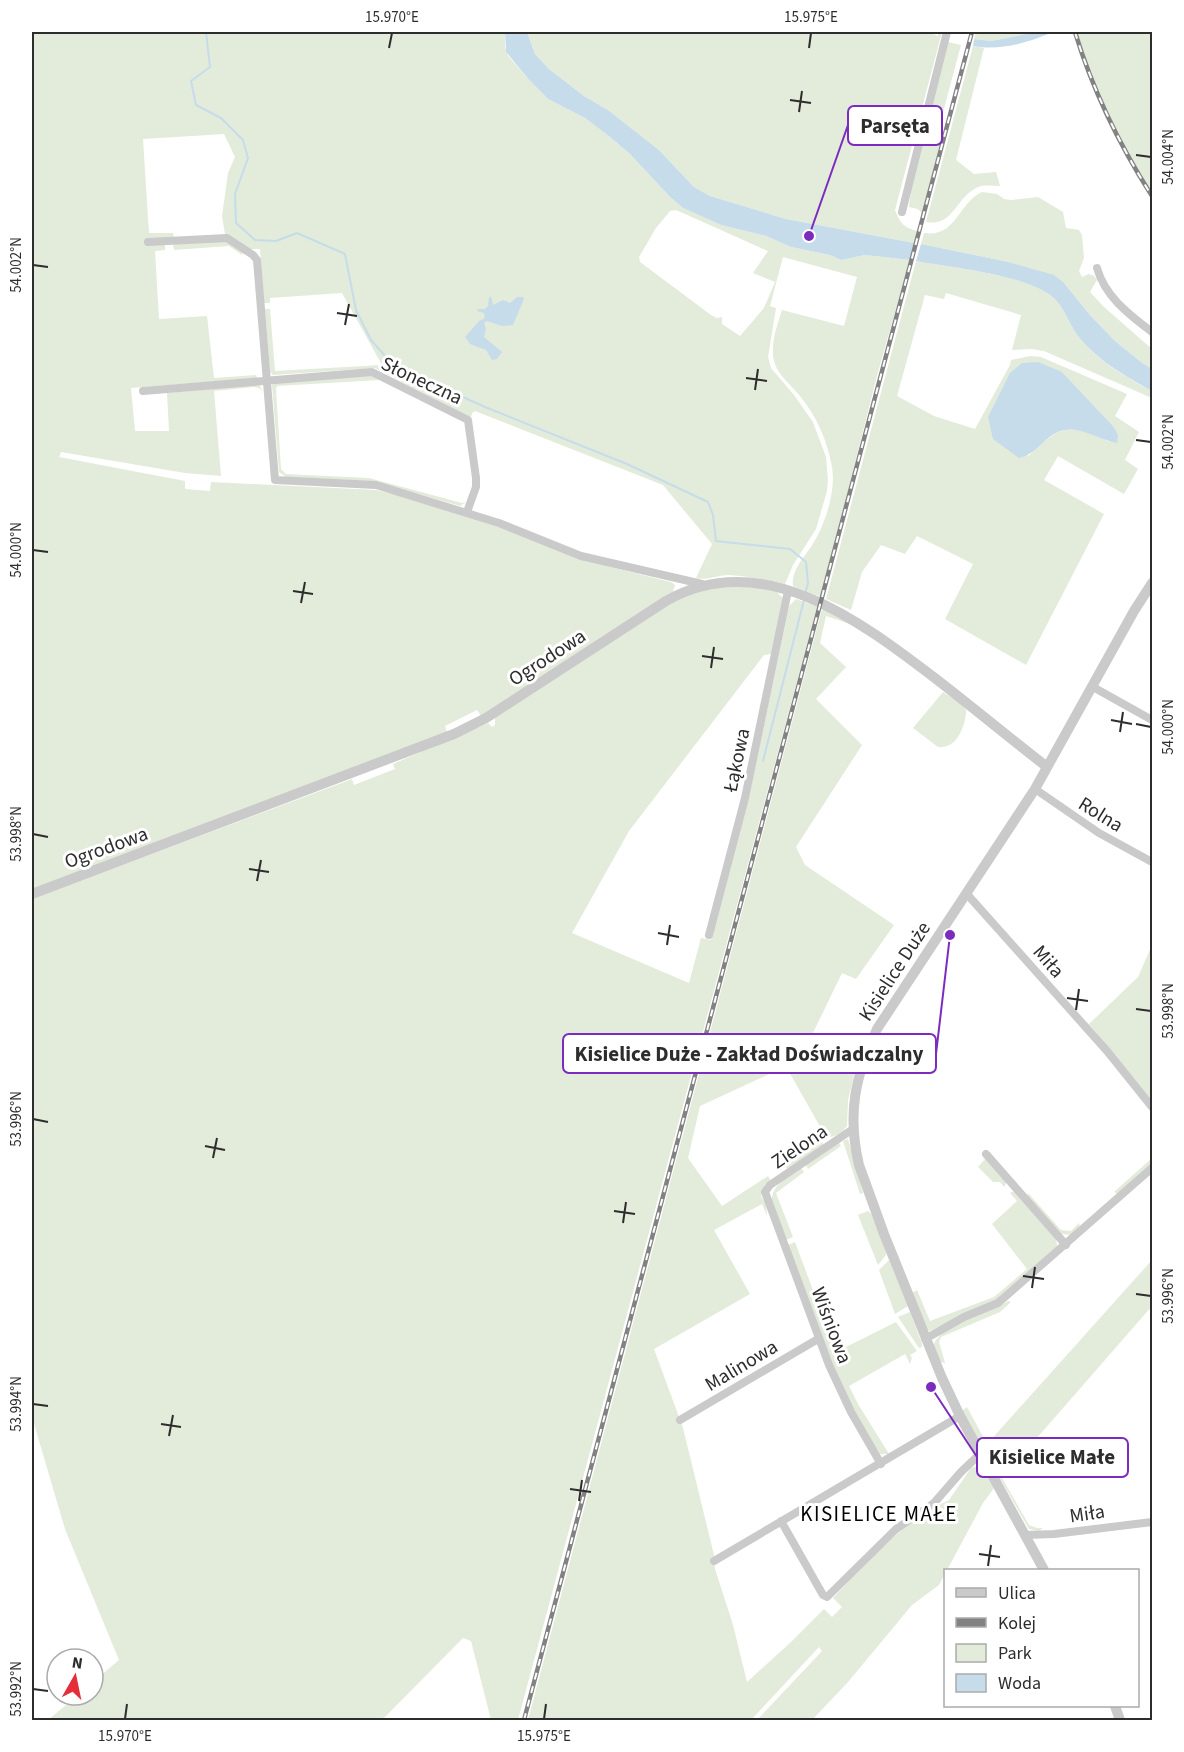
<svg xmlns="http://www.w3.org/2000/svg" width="1184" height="1752" font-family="'Source Sans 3',sans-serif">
<rect width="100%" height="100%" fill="#fff"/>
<path fill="#e3ebda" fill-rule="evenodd" d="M32,32H505V47L508,56L530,81L548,99L585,118L610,137L630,154L670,197L683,208L721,225L766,236L791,247L830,255L841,260L865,255L910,260L878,372L821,597L793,586C791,569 806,556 814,542C826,522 836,490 832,467C827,440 817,417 800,396C792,386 779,376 775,364C769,347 777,326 782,310L844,326L857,277L783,257L770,306L776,308L768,357L771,368L794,395L813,422L826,457L828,480L827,491L816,529L793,565L785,584C766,580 748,576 729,575C718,575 706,581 696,578L712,544L663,485L475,411L472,413L471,418L375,368L273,375L270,372L265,309H270L275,371L382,365L342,293L270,298V303H264L260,249H250L225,234L222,216L228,173L235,157L224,134L143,139L149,233H173L174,238L165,245V250L155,251L159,319L207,316L214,378L256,375L257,378L131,388L135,431H169L167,393L259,384L263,392L259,388L254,387L214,391L221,476L185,473L61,452L59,457L185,481V489L210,491L211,482L376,490L418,500L489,523L582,560L671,582L675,585L673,592L481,716L477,710L445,726L447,732L32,889ZM676,210L768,251L753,273L775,282L764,308L740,336L722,324V317L717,318L711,315L640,262L639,257L656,228L670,211Z
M527,32H928L938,36L939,32H942L895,210C900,223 904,228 918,231L914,243L786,219L710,196L694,187L659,150L608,110L584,96L549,69L535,54Z
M976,32H1037L991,41L974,39Z
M1076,32H1150L1152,38V192C1122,143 1093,88 1076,32Z
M948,42L961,45L938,131L942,134L923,215L918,209L909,207L912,183Z
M973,46L984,48L956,160L974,174L996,172L1000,186C992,186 983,184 976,188C956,198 953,227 926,222Z
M982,192L997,194L1004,199L1011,200L1038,197L1063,212L1066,228L1079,230L1082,235L1084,258L1079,271L1082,277L1089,274L1094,276L1097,280L1090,292L1104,307L1152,349V369L1141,362L1115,341L1090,315L1064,283L1004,261L921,244L924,233C956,238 958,203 982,192Z
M225,241L243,252L242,255L229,246L174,250L173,245L176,244Z
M916,261C953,268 1020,274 1050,295C1064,305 1068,323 1078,336C1098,361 1125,377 1152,391V398L1044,351L1031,349L1012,350L1021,315L946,293L944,299L925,295L897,396L934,416L975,429L1010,365L1011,360L1030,356L1041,357L1127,394L1115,416L1139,432L1125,460L1138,469L1124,494L1058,456L1044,480L1104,514L1026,665L945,619L973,564L917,536L905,554L881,545L862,572L851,610L826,599ZM1062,372L1114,427L1110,442C1065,422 1062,425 1027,457Z
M372,375L379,380L277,386L276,389L281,469L286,474L369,478L462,503L466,502L460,506L373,481L286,477L279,472L272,385L274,383Z
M754,586L777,592L784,599L771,654L764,655L629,831L572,933L689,983L701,938L711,940L749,797L789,606L796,599L817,607L518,1720H491L471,1641L463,1638L385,1717L379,1720H48L78,1695H93V1682L119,1660L65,1529L32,1417V899L347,781L352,779L354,785L395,769L393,764L486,724L488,723L492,727L495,725V717L673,602L708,588Z
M822,609L853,625L826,616L820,643L846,667L816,699L862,745L796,847L805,865L894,925L856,979L842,973L810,1039L853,1056L855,1052L859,1054L848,1100L847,1126C842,1133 834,1138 826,1137L784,1063L776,1061L780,1069L700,1106L688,1158L722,1206L768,1176L771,1181L765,1184L761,1196L766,1205L767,1216L762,1204L714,1230L750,1294L654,1349L683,1428L714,1555L715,1569L733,1625L747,1682L790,1643L824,1609L832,1617L842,1607L833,1598L867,1561L916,1517L949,1500L971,1468L978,1466L985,1469L994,1488L983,1503L939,1585L912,1605L848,1682L812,1720H757L822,1651L819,1647L751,1720H528Z
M943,692C949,696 963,703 966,710C967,713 965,717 965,720C961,734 955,748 938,747L913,728Z
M1152,945V1101L1089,1024L1138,977Z
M848,1139L863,1193L860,1194L843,1141Z
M821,1140L824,1145L787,1169L784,1165Z
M839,1142L841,1146L808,1169L806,1165Z
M1152,1158V1164L1118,1194L1114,1192Z
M985,1159L1007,1182L1004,1187L1000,1182H993L978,1167Z
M801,1168L804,1172L776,1193L793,1237L786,1240L772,1200C772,1184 789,1177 801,1168Z
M1014,1191L1056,1238L1057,1246L999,1299L930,1331L927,1329L912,1293L917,1290L930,1321L994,1297L1027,1269L992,1224L1017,1201L1010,1193Z
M1028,1193L1061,1230L1071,1231L1079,1223L1080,1228L1072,1235L1061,1234L1028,1196Z
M868,1211L872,1215L886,1251V1255L878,1265L858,1215Z
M795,1242L836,1352L896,1322L917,1351L910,1355L912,1358L910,1364L905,1354L849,1386L858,1404L889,1454H880C837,1390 814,1317 788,1245Z
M889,1260L908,1306L895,1314L879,1270Z
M1152,1260V1306L1002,1478L1029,1525L1037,1528H1043L1039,1531L1029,1529L962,1411L967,1407L987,1444Z
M1008,1301L1011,1302L1000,1312L941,1337L939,1342L945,1363L939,1362L933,1346C942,1322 987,1314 1008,1301Z
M910,1312L922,1344V1347L919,1348L898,1317Z"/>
<path fill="#c6dceb" d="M505,32H527L535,54L549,69L584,96L608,110L659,150L694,187L710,196L786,219L914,243L910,260L865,255L841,260L830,255L791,247L766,236L721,225L683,208L670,197L630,154L610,137L585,118L548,99L530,81L506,52Z
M1037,32H1053C1027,43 1001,51 973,46L974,39L991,41Z
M921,244L1004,261L1054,275L1064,283L1090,315L1115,341L1141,362L1152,369V391C1125,376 1098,361 1078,336C1068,323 1064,305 1050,295C1020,274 953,268 916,261Z
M491,296L493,305L503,300L510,303L517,297H523L524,299L513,325L502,326L487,321L484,323L486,329L484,337L502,352L497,359L492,360L486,350L470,344L465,337L479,321L485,318L484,313L477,311L478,309H485L488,306L489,298Z
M1038,362L1062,372L1114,427L1118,435L1117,443C1090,438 1072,417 1046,440C1038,447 1030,456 1019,458L993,439L988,417L1010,373L1022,363Z"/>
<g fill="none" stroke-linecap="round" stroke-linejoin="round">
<path stroke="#c6dceb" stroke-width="2" d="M206,32L210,67L191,81L196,105L221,118L243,140L248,158L235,194L236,223L255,240L276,241L297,233L345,254L356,310L371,340L394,366L485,407L627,464L708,502L713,515L716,541L790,549L806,562L808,583L805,594
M763,761L804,600"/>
<path stroke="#cacaca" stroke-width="8" d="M902,212L947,32
M148,242L227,238L253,255L257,260L275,480L376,485L499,523L581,556L702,584
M1097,268C1105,297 1130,315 1152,332
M143,391L372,372L468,420L476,478V487L467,512
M1093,687L1152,720
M1035,789L1099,833L1152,862
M966,893L1107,1051L1152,1107
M709,935L745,798L788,591
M853,1129L770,1185L765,1192L829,1365L851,1412L881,1464
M986,1154L1066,1245
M925,1339L964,1317L998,1303L1152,1168
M680,1420L818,1339
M781,1521L823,1595L827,1597L896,1529L934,1503L961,1472L980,1454
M1025,1535L1054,1534L1152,1522
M714,1561L960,1416"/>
<path stroke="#cacaca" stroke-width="10" d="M32,894L454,734L486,718L666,601C764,545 864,624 940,682C976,710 1011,739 1047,767
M1044,1570L960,1416L942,1378L884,1234L859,1165C847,1114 855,1076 877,1029L1035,789L1134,611L1152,583
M1115,1706L1120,1720"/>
<defs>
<path id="rail" d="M1075,32C1092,88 1120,146 1152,196
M524,1720L972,32"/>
</defs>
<use href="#rail" stroke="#828282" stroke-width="4.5"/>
<use href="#rail" stroke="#fff" stroke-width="2" stroke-dasharray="7" stroke-linecap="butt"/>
</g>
<path fill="none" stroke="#2d2d2d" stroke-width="2" d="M389,48L392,33M809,48L811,33M790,100L811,103M799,112L802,91M1136,155L1151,157M33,265L48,267M337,313L357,316M345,325L349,304M746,378L767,381M755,390L758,369M1136,440L1151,442M33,550L48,552M293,591L313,594M301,603L305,582M702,656L723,659M711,668L714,647M1111,720L1132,724M1136,724L1151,727M1120,732L1123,712M33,834L48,837M249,869L269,872M257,881L261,860M658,933L679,937M667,945L670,925M1067,998L1088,1001M1136,1009L1151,1011M1076,1010L1079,989M33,1119L48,1122M205,1146L225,1150M213,1158L217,1138M614,1211L635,1214M623,1223L626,1202M1023,1276L1044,1279M1032,1288L1035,1267M1136,1294L1151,1296M33,1404L48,1406M161,1424L181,1427M169,1436L173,1415M570,1489L591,1492M579,1501L582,1480M979,1554L1000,1557M988,1566L991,1545M33,1689L48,1691M125,1719L127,1704M544,1719L546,1704"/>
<g text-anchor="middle" stroke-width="6" stroke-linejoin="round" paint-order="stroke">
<g font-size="20" fill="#2d2d2d" stroke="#fff">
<text transform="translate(422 380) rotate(25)" y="7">Słoneczna</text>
<text transform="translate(547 657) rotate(-33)" y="7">Ogrodowa</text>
<text transform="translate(736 760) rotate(-78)" y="7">Łąkowa</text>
<text transform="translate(1101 814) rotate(32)" y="7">Rolna</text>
<text transform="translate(106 847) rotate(-20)" y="7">Ogrodowa</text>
<text transform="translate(1049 961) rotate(49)" y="7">Miła</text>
<text transform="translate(894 971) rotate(-57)" y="7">Kisielice Duże</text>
<text transform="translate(799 1146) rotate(-34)" y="7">Zielona</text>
<text transform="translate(832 1325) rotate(69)" y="7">Wiśniowa</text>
<text transform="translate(741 1365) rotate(-31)" y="7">Malinowa</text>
<text transform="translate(1087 1513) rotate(-8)" y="7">Miła</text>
</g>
<g font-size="21" letter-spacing="1.5" fill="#000" stroke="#fff">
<text x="879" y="1521">KISIELICE MAŁE</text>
</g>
</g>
<path fill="none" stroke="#7b2cbf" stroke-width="2" d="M809 236L848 125M950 935L936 1054M931 1387L977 1457"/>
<g fill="#7b2cbf" stroke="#fff" stroke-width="2">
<circle cx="809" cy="236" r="6"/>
<circle cx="950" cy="935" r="6"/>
<circle cx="931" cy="1387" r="6"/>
</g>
<g fill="#fff" stroke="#7b2cbf" stroke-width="2">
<rect x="848" y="106" width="94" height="39" rx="6"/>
<rect x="563" y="1034" width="373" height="39" rx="6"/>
<rect x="977" y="1438" width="151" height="39" rx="6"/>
</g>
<g font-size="21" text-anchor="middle" font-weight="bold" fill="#2d2d2d">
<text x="895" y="133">Parsęta</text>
<text x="749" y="1061">Kisielice Duże - Zakład Doświadczalny</text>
<text x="1052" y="1464">Kisielice Małe</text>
</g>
<rect width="1184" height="1752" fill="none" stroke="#ffffff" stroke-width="66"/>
<rect x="944" y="1569" width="195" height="138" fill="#ffffff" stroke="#ababab" stroke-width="1.5"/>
<rect x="956" y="1588" width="30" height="9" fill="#cacaca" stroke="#ababab" stroke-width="1.5"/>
<text x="998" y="1599" font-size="18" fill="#2d2d2d">Ulica</text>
<rect x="956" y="1618" width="30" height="9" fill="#828282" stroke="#ababab" stroke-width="1.5"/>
<text x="998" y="1629" font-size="18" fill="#2d2d2d">Kolej</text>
<rect x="956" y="1644" width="30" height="18" fill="#e3ebda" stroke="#ababab" stroke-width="1.5"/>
<text x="998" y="1659" font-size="18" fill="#2d2d2d">Park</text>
<rect x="956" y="1674" width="30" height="18" fill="#c6dceb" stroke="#ababab" stroke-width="1.5"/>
<text x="998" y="1689" font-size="18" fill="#2d2d2d">Woda</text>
<g transform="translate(75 1677) rotate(9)"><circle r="28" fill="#ffffff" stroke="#ababab" stroke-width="1.5"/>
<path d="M0-4.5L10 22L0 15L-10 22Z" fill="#e42f3a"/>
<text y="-9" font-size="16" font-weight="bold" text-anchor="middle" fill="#2d2d2d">N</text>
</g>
<rect x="33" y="33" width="1118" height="1686" fill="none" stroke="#2d2d2d" stroke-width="2"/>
<g font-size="15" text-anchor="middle" fill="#2d2d2d">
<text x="392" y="22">15.970°E</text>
<text x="811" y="22">15.975°E</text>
<text transform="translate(1168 157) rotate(-90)" y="5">54.004°N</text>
<text transform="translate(16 265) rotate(-90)" y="5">54.002°N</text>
<text transform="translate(1168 442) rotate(-90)" y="5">54.002°N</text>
<text transform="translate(16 550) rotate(-90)" y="5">54.000°N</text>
<text transform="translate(1168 727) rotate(-90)" y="5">54.000°N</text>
<text transform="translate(16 834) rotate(-90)" y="5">53.998°N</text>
<text transform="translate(1168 1011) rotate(-90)" y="5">53.998°N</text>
<text transform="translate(16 1119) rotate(-90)" y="5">53.996°N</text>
<text transform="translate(1168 1296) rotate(-90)" y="5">53.996°N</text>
<text transform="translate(16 1404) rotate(-90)" y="5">53.994°N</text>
<text transform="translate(16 1689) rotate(-90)" y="5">53.992°N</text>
<text x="125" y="1741">15.970°E</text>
<text x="544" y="1741">15.975°E</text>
</g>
</svg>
